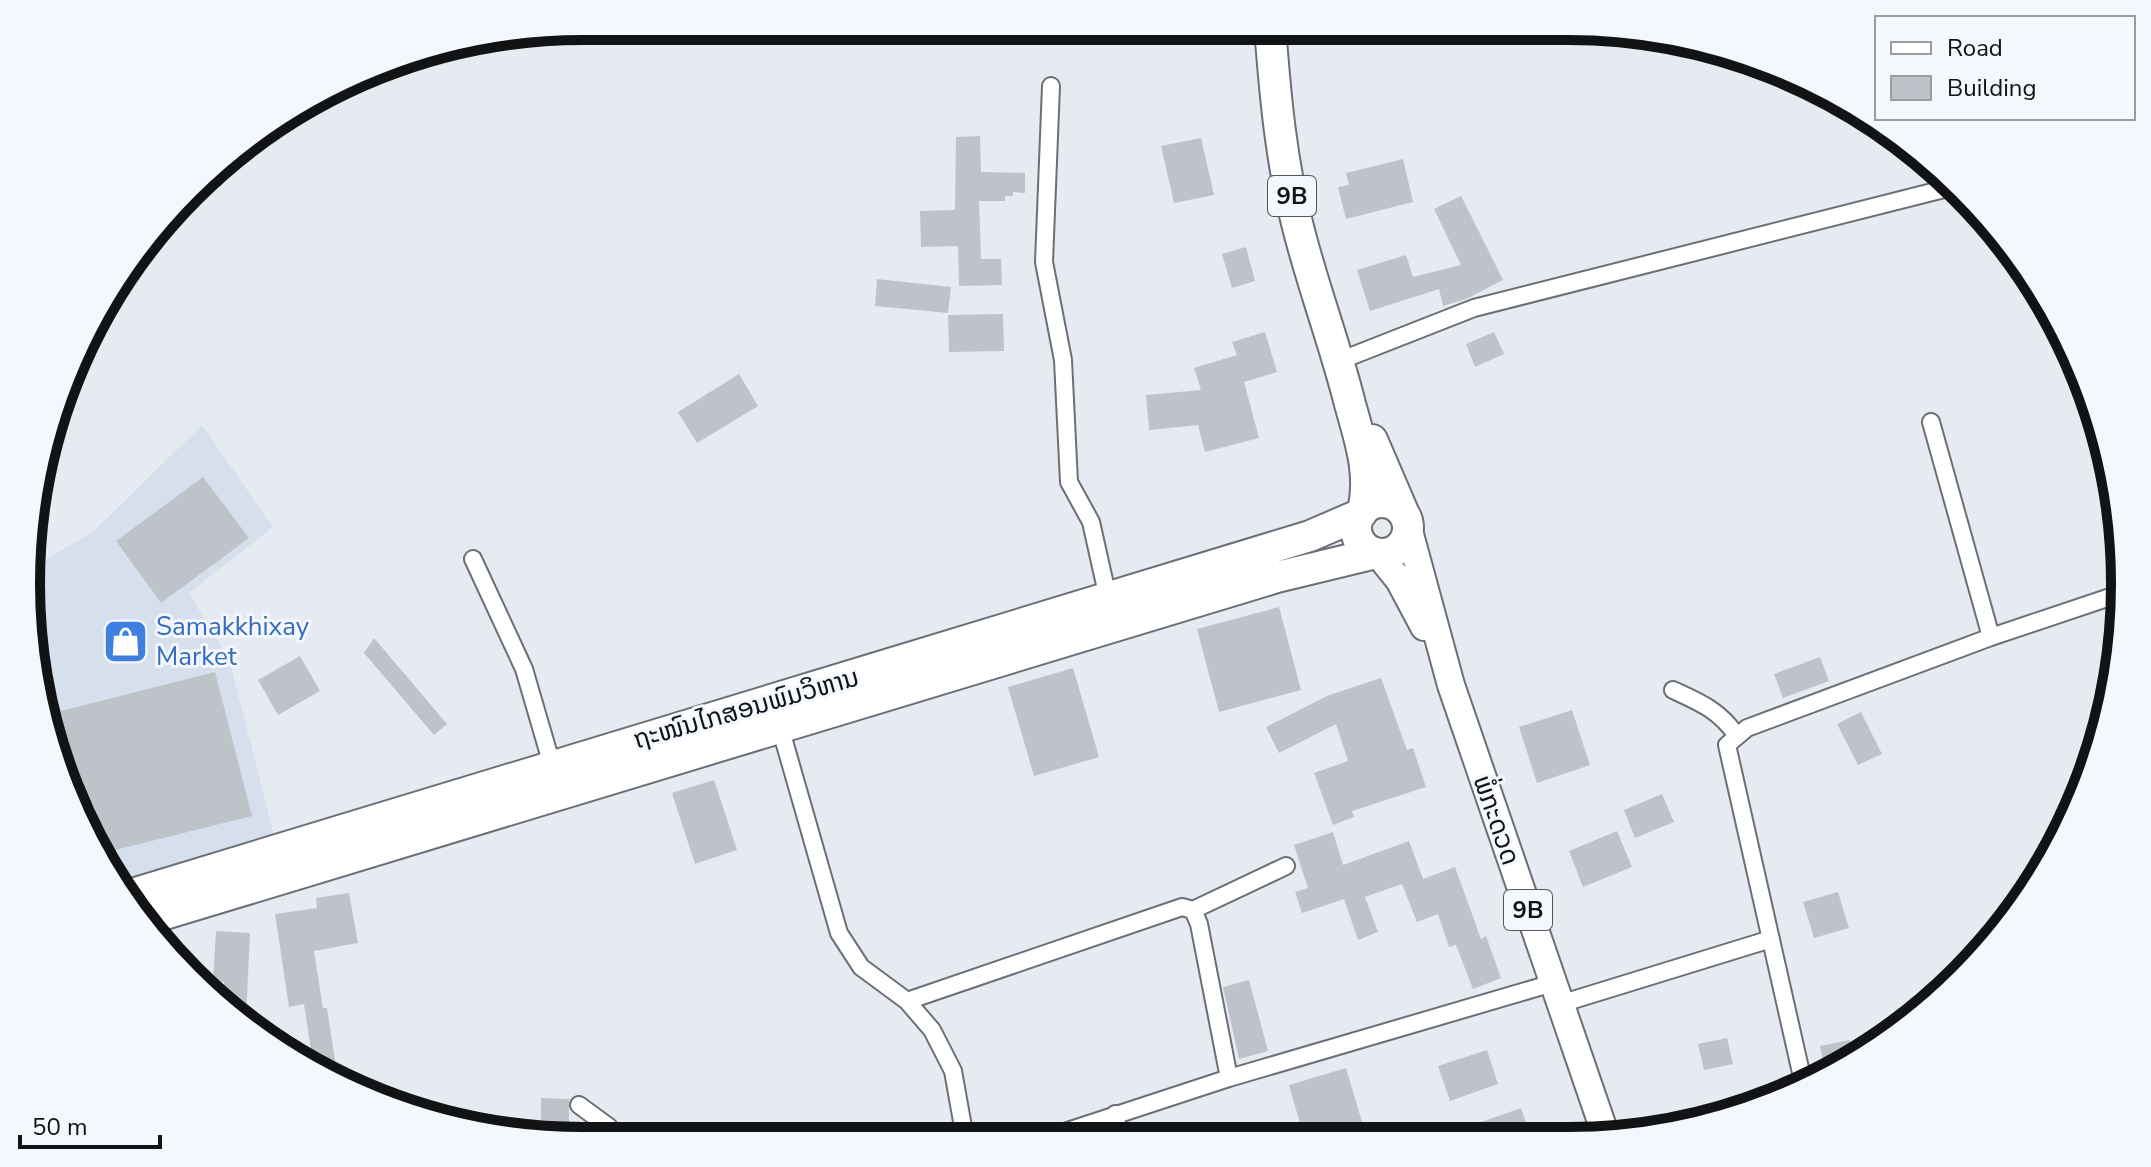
<svg xmlns="http://www.w3.org/2000/svg" width="2151" height="1167" font-family="'Nunito Sans','Noto Sans Lao',sans-serif">
<rect width="100%" height="100%" fill="#e6ebf2"/>
<path fill="#d6e0ed" d="M202,425L273,527L189,593L230,662L274,836L122,883L69,797L27,620L32,568L94,531Z"/>
<path fill="#bec3ca" d="M980,136L981,172L1025,173V193L1013,192V196H1005V201H979L981,259H1001L1002,285L959,286L958,246L921,247L920,211L955,210L956,137Z
M1201,138L1214,195L1174,203L1161,146Z
M1403,159L1413,202L1346,219L1338,187L1349,185L1346,173Z
M1461,196L1503,280L1466,299L1443,306L1439,289L1370,311L1357,270L1406,255L1413,277L1461,265L1434,209Z
M1246,247L1255,281L1232,288L1222,254Z
M877,279L951,287L948,313L875,306Z
M1003,314L1004,351L949,352L948,315Z
M1265,332L1277,372L1244,382L1259,438L1205,452L1198,425L1149,430L1146,395L1201,390L1194,368L1237,355L1232,342Z
M1494,332L1504,354L1475,367L1466,344Z
M739,374L758,406L697,443L678,412Z
M203,477L249,538L161,603L116,541Z
M1279,607L1301,690L1219,712L1197,629Z
M374,638L447,724L434,735L364,653Z
M300,656L320,691L278,715L258,680Z
M1820,657L1829,681L1783,698L1774,674Z
M1073,668L1099,757L1034,776L1008,687Z
M215,672L252,816L103,853L69,797L49,714Z
M1381,678L1407,750L1413,748L1426,787L1352,811L1354,817L1333,825L1314,773L1348,761L1336,724L1279,753L1266,727L1327,696Z
M1572,710L1590,765L1537,783L1519,727Z
M1861,712L1882,754L1858,765L1837,724Z
M714,780L737,850L695,864L672,793Z
M1662,794L1674,822L1635,838L1624,810Z
M1617,831L1632,867L1583,887L1569,851Z
M1333,832L1343,865L1409,841L1423,879L1455,867L1481,939L1486,936L1501,978L1473,989L1456,945L1449,947L1438,914L1417,922L1402,884L1365,897L1378,932L1358,940L1344,899L1302,913L1295,892L1308,888L1294,845Z
M1838,892L1849,928L1814,938L1803,902Z
M349,893L358,943L314,951L323,1008H327L338,1080L314,1070L304,1004L289,1007L275,914L317,908L316,898Z
M216,931L250,933L246,1018L222,999L224,982L213,981Z
M1249,980L1268,1051L1239,1059L1223,987Z
M1727,1038L1733,1064L1704,1070L1698,1044Z
M1850,1040L1854,1059L1826,1075L1820,1046Z
M1487,1050L1498,1084L1450,1101L1438,1066Z
M1346,1068L1365,1132L1348,1137H1304L1289,1085Z
M541,1098L569,1099V1129H541Z
M1521,1108L1531,1137H1477L1473,1125Z"/>
<g fill="none" stroke-linecap="round" stroke-linejoin="round">
<defs>
<path id="street" d="M1051,86L1044,262L1063,360L1069,482L1091,522L1108,598
M1339,361L1474,308L1956,186
M1931,422L1991,637
M473,559L524,669L552,765
M1673,690C1701,703 1719,710 1737,736
M780,727L839,933L861,967L907,1001L932,1030L953,1071L965,1138
M1193,910L1286,866
M907,1001L1182,907L1193,910L1199,924L1229,1078
M1560,1004L1771,939
M1804,1086L1727,745L1747,728L1991,637L2122,593
M579,1105L609,1127L612,1140
M1115,1114L1120,1138
M1046,1138L1229,1078L1553,983"/>
<path id="primary" d="M1408,527L1451,685L1606,1136
M1378,554L1399,580L1424,627"/>
<path id="highway" d="M1270,27C1275,93 1281,162 1298,227C1313,287 1335,344 1350,404C1360,440 1372,474 1363,511
M1372,440L1403,512
M1356 528a26 26 0 1 1 52 0a26 26 0 1 1-52 0Z
M129,895C522,772 917,658 1310,536L1361,514
M145,920L1277,577L1376,553"/>
</defs>
<use href="#street" stroke="#6b6f76" stroke-width="20"/>
<use href="#primary" stroke="#6b6f76" stroke-width="30"/>
<use href="#highway" stroke="#6b6f76" stroke-width="34"/>
<use href="#street" stroke="#fff" stroke-width="16"/>
<use href="#primary" stroke="#fff" stroke-width="26"/>
<use href="#highway" stroke="#fff" stroke-width="30"/>
</g>
<defs>
<symbol id="shop-square" viewBox="-11 -11 22 22"><rect x="-9" y="-9" width="18" height="18" rx="4" fill="#3f7fe0" stroke="#f4f8fe"/><path d="M-5-2.5h2.3a2.7 3.5 0 0 1 5.4 0H5L5.5 6h-11ZM-1.5-2.5h3a1.5 2.3 0 0 0-3 0Z" fill="#fff"/></symbol>
</defs>
<g fill-rule="evenodd">
<use href="#shop-square" x="100" y="616" width="51" height="51"/>
</g>
<g text-anchor="middle" stroke-width="6" stroke-linejoin="round" paint-order="stroke">
<g fill="#f4f8fe" stroke="#55585b" stroke-width="2">
<rect x="1268" y="176" width="48" height="40" rx="6"/>
<rect x="1504" y="890" width="48" height="40" rx="6"/>
</g>
<g font-size="24" font-weight="bold" fill="#111315">
<text x="1292" y="204">9B</text>
<text x="1528" y="918">9B</text>
</g>
<g font-size="26" fill="#366cbe" stroke="#f4f8fe" text-anchor="start">
<text x="156" y="635">Samakkhixay<tspan x="156" dy="30">Market</tspan></text>
</g>
<g font-size="26" fill="#111315" stroke="#f4f8fe">
<text transform="translate(746 708) rotate(-16)" y="9">ຖະໜົນໄກສອນພົມວິຫານ</text>
<text transform="translate(1497 820) rotate(71)" y="9">ພໍ່ກະດວດ</text>
</g>
</g>
<path d="M0 0H2151V1167H0ZM583 40H1568A543 543 0 0 1 2111 583V584A543 543 0 0 1 1568 1127H583A543 543 0 0 1 40 584V583A543 543 0 0 1 583 40Z" fill="#f4f8fe" fill-rule="evenodd"/>
<path fill="none" stroke="#111315" stroke-width="10" d="M583 40H1568A543 543 0 0 1 2111 583V584A543 543 0 0 1 1568 1127H583A543 543 0 0 1 40 584V583A543 543 0 0 1 583 40Z"/>
<rect x="1875" y="16" width="260" height="104" fill="#f4f8fe" stroke="#999ca1" stroke-width="2"/>
<rect x="1891" y="42" width="40" height="12" fill="#ffffff" stroke="#999ca1" stroke-width="2"/>
<text x="1947" y="56" font-size="24" fill="#111315">Road</text>
<rect x="1891" y="76" width="40" height="24" fill="#bec3ca" stroke="#999ca1" stroke-width="2"/>
<text x="1947" y="96" font-size="24" fill="#111315">Building</text>
<path d="M20 1135v12h140v-12" fill="none" stroke="#111315" stroke-width="4"/>
<text x="32" y="1135" font-size="24" fill="#111315" stroke="#f4f8fe" stroke-width="6" paint-order="stroke">50 m</text>
</svg>
